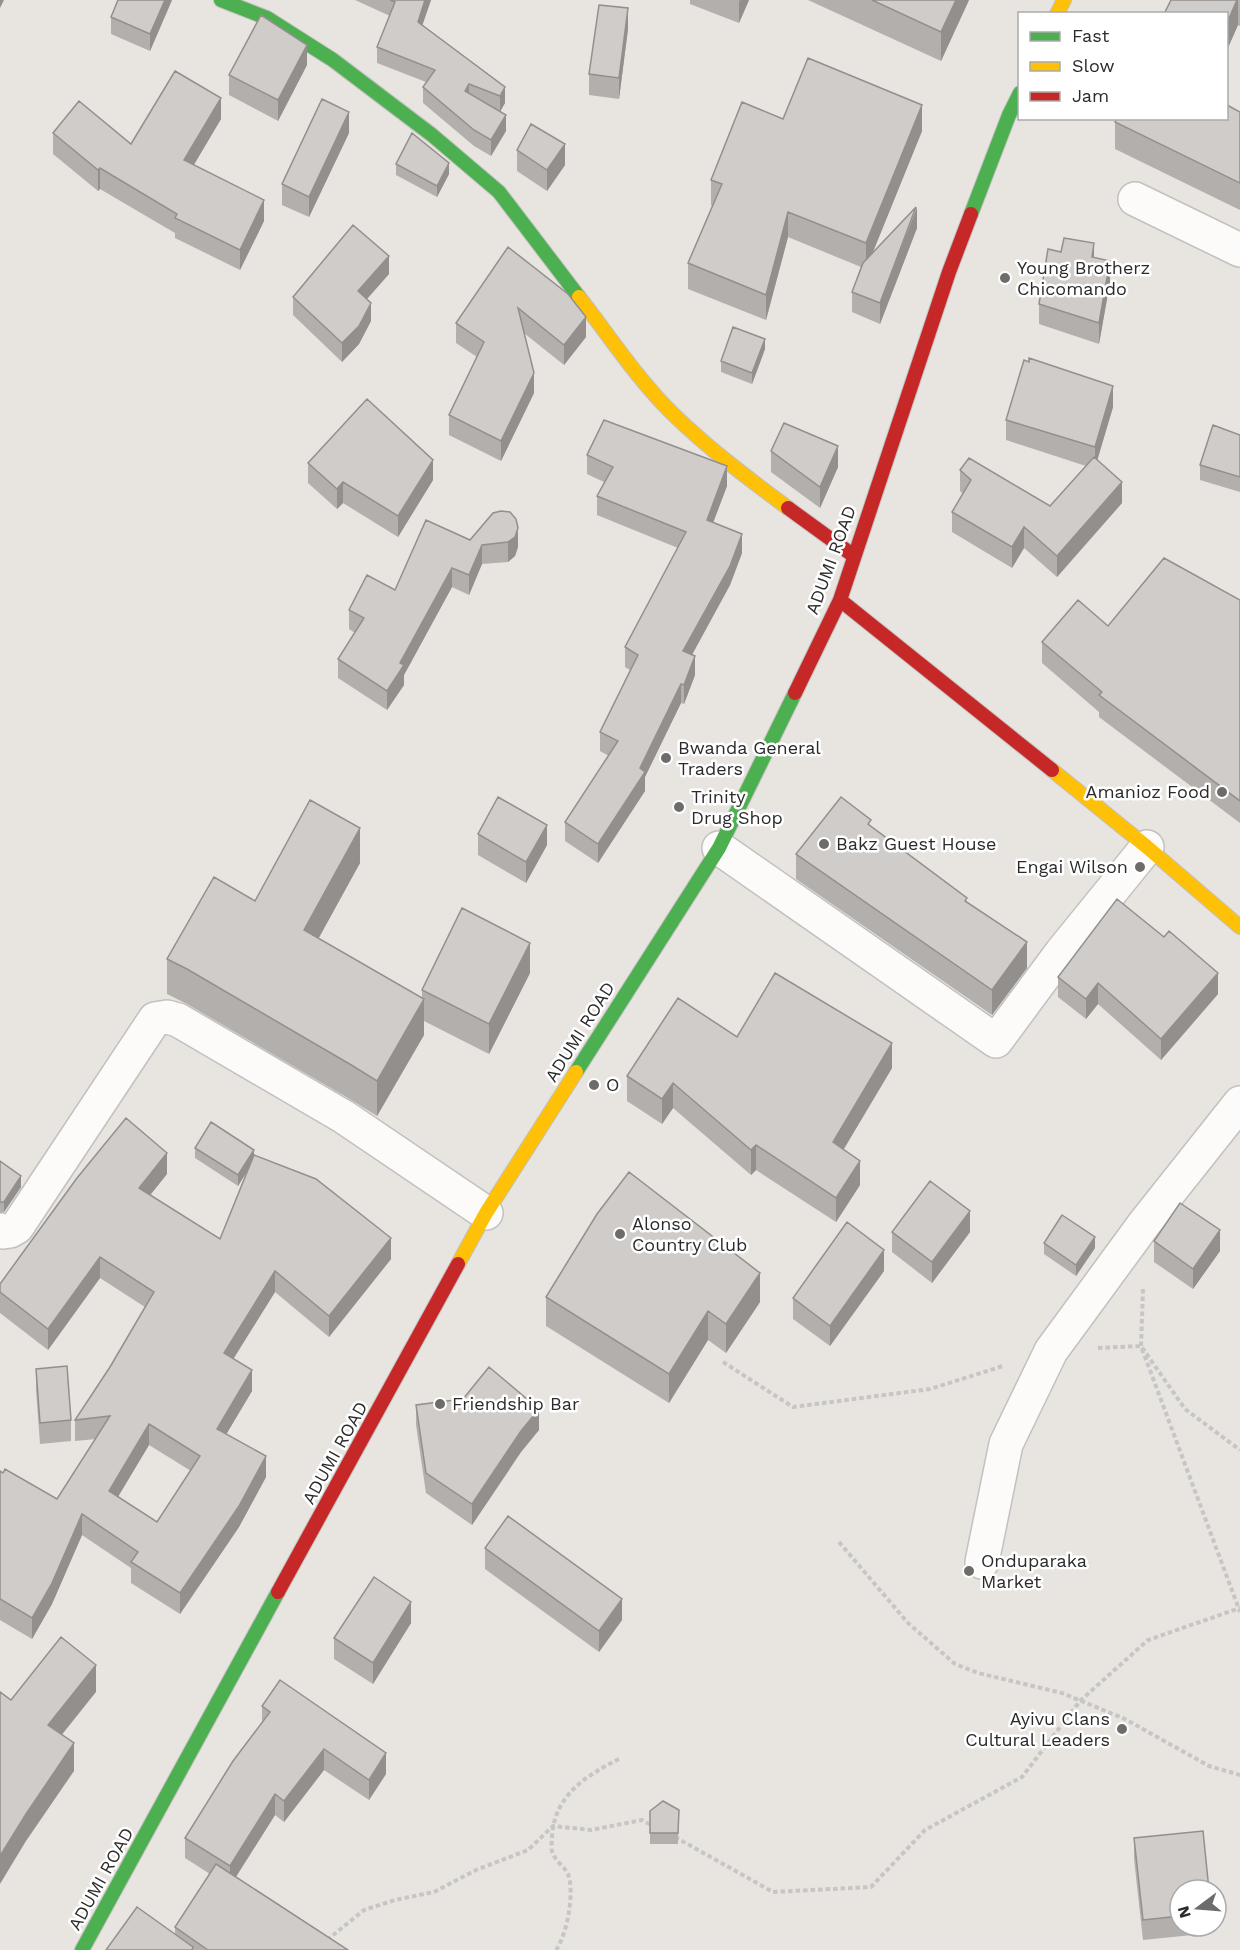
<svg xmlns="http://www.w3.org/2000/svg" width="1240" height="1950" font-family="'Work Sans',sans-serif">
<rect width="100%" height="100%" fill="#e8e4e0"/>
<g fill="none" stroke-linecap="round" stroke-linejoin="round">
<defs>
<path id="street" d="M1135,199L1240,250
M719,848L996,1041L1061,953L1147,847
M0,1230L3,1232L10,1231L17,1227L155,1019L167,1017L178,1020L344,1117L486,1213
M982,1562L1006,1444L1051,1351L1144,1224L1240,1103"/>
<path id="fast" d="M221,0L267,18L333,60L432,135L499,192L579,297
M971,214L1009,115L1020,93
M576,1072L719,848L795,693
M82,1950L278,1592"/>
<path id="slow" d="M1057,14L1064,0
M579,297C610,337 638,380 674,415C709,449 749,479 788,508
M1052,770L1147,847L1240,927
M458,1264L486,1213L576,1072"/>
<path id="jam" d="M788,508L854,556
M840,600L1052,770
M795,693L840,600L949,272L971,214
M278,1592L458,1264"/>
</defs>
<use href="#street" stroke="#c2c1c1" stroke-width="36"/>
<use href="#fast" stroke="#c2c1c1" stroke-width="16"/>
<use href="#slow" stroke="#c2c1c1" stroke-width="16"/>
<use href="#jam" stroke="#c2c1c1" stroke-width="16"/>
<path stroke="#c6c6c6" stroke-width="4" stroke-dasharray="4.5 3" stroke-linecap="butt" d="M1143,1289L1141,1346L1240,1612
M1098,1348L1141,1346L1185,1409L1240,1450
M723,1362L793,1407L930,1389L1003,1366
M839,1542L908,1623L955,1664L978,1673L1062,1693L1125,1719L1209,1766L1240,1775
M675,1837L773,1892L871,1887L925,1830L1022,1777L1080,1701L1148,1640L1240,1608
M327,1940L364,1910L395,1900L434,1892L476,1870L528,1850L553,1826L591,1830L642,1820L655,1827
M556,1950C567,1935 575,1892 568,1874C564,1866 554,1860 552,1851C551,1848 552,1841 552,1837C554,1795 587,1775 621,1758"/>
<use href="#street" stroke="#fcfbfa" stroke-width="33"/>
<use href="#fast" stroke="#4caf50" stroke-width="14"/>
<use href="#slow" stroke="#ffc107" stroke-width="14"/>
<use href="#jam" stroke="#c62828" stroke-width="14"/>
</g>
<path fill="#b3afad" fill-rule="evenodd" d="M172,0L150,51L111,34V17Z
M355,0H431L422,25L505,87V103L500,111L506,131L491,156L474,146L423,103V87L426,82L377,63V47L390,16Z
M690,0H749L739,23L690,4Z
M808,0H969L941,61Z
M1171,0H1240V26L1238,25L1227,50V14Z
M628,29L619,99L589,95V74Z
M307,65L278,121L229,95V75Z
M1240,112V210L1115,149V122Z
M221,119L194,165L264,221L240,270L175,238V233L100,189L98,191L53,154V133L131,144Z
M783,119L922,131L873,252L917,228L880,324L852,312V292L861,267L788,237L766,320L688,289V263L712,206L711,205V180Z
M349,133L309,217L282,205V184Z
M517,150L565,165L547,191L517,171Z
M396,164L449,174L437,197L396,175Z
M508,247L586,337L564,365L524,333L534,393L501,461L449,435V415L477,357L456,343V323Z
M1094,258L1110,282L1099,344L1039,324V304Z
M389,274L367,299L371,321L359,344L342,362L293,315V297Z
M765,349L752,384L721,372V361Z
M1113,407L1097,460L1122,503L1057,577L1024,548L1012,568L952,532V512L963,494L960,491V470L1050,506L1086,466L1006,440V420Z
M1240,435V492L1200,480V465Z
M771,451L838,467L820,508L771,472Z
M587,455L727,486L713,522L742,553L730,585L692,655L695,675L684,704L681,703L645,777V791L598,863L565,841V822L609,756L600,751V732L630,670L625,667V647L678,548L597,515V496L604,482L587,474Z
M308,463L433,480L398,537L343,503L337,509L308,483Z
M493,513L518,547L515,556L508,562L482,564L469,595L452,587L404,675V685L387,710L338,678V659L355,633L349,629V610L395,590L470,540Z
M1240,600V823L1099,717V712L1042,663V642L1108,626Z
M871,827L967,903L1027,968L992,1015L796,879V854Z
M478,834L547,845L526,883L478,855Z
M360,863L318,938L422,998V990L530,973L489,1054L424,1021V1035L377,1116L353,1101L187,1004L167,994V959L255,901Z
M1058,977L1218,994L1161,1060L1098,1004L1086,1019L1058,997Z
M737,1037L892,1068L844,1149L860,1185L836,1222L756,1170L751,1175L673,1108L662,1124L627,1101V1076Z
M195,1148L254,1155L391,1259L329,1337L275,1292L233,1359L252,1391L226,1434L266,1477L239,1527L180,1614L131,1583V1568L82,1535L52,1604L32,1639L0,1620V1471L57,1499L96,1439L75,1441V1420L110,1367L145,1307L100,1278L48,1350L0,1313V1284L167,1174L150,1195L220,1239L246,1173L238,1186L195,1158ZM149,1445L191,1471L157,1522L118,1496Z
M0,1161L21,1187L4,1212L0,1213Z
M892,1232H970L932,1283L892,1252Z
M1154,1241L1220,1251L1193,1289L1154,1262Z
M1044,1243L1095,1248L1076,1276L1044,1254Z
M884,1271L830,1346L793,1319V1298Z
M546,1297L760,1302L726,1353L708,1340L669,1403L546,1326Z
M36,1369L71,1420V1441L40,1444L36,1390Z
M416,1405L539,1430L521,1452L472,1525L426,1493L416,1425Z
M485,1548L622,1620L599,1652L485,1569Z
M411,1623L373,1684L334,1659V1638Z
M262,1706L386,1774L369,1800L324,1770L284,1822L275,1815L236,1877L348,1950H106L175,1934V1927L210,1874L185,1858V1838L262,1724Z
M679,1810L678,1844H650V1811Z
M1134,1838L1180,1890V1926H1212V1933L1143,1940L1134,1859Z"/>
<path fill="#928f8d" d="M0,0H4L0,8Z
M165,0H172L150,51V34Z
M425,0H431L418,38V22Z
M740,0H749L739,23V2Z
M956,0H969L941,61V32Z
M1237,0H1238V25L1227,50V23Z
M628,8V29L619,99V78Z
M307,45V65L278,121V100Z
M469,84V100L465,91Z
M505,87V103L500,112V96Z
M221,98V119L184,181V160Z
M922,105V131L866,269V243Z
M349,112V133L309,217V197Z
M506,115V131L491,156V140Z
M565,144V165L547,191V170Z
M449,163V174L437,197V186Z
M100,168V189L98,191V170Z
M264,200V221L240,270V250Z
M917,207V228L880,324V303Z
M788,212V237L766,320V295Z
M1094,243V263L1092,257Z
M389,256V274L358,309V291Z
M1110,261V282L1099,344V323Z
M371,303V321L359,344L342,362V343Z
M586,317V337L564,365V345Z
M765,339V349L752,384V373Z
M534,373V393L501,461V441Z
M1113,386V407L1095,468V447Z
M838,446V467L820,508V487Z
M433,460V480L398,537V516Z
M727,466V486L707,539V520Z
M343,482V503L337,509V489Z
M1122,482V503L1057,577V556Z
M1024,527V548L1012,568V547Z
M518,528V547L515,556L508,562V542Z
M742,534V553L730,585L683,671V651Z
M482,545V564L469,595V575Z
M452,568V587L404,675V685L387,710V691L400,663Z
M695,656V675L684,704V685Z
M681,684V703L645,777V791L598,863V844L640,768Z
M547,825V845L526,883V862Z
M360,828V863L304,965V930Z
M1027,942V968L992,1015V990Z
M530,943V973L489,1054V1024Z
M1218,973V994L1161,1060V1039Z
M1098,983V1004L1086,1019V999Z
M424,999V1035L377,1116V1081Z
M892,1043V1068L833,1167V1142Z
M673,1083V1108L662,1124V1099Z
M756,1145V1170L751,1175V1150Z
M254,1150V1160L238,1186V1175Z
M167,1153V1174L139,1209V1188Z
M860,1161V1185L836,1222V1198Z
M21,1176V1187L4,1212V1202Z
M970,1211V1232L932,1283V1262Z
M1220,1230V1251L1193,1289V1269Z
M1095,1237V1248L1076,1276V1265Z
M391,1238V1259L329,1337V1316Z
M884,1250V1271L830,1346V1326Z
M100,1257V1278L48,1350V1329Z
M275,1271V1292L224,1374V1353Z
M760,1273V1302L726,1353V1324Z
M708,1311V1340L669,1403V1374Z
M252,1370V1391L217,1450V1429Z
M539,1409V1430L521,1452L472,1525V1504L521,1431Z
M149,1424V1445L109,1512V1491Z
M266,1456V1477L239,1527L180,1614V1593Z
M82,1514V1535L52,1604L32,1639V1618Z
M622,1599V1620L599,1652V1631Z
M411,1602V1623L373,1684V1663Z
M96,1665V1692L48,1752V1725Z
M74,1743V1771L26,1841L0,1884V1856L26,1814Z
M324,1749V1770L284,1822V1801Z
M386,1753V1774L369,1800V1780Z
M275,1794V1815L230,1886V1866Z"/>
<path fill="#d0ccc9" stroke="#928f8d" stroke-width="1.5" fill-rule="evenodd" d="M118,0H165L150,34L111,17Z
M390,0H425L418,22L505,87L500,96L469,84L465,91L506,115L491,140L474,130L423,87L435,70L377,47L395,2Z
M872,0H956L941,32Z
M1171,0H1237L1227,23V14H1164Z
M599,5L628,8L619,78L589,74Z
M261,15L307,45L278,100L229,75Z
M808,58L922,105L866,243L788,212L766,295L688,263L722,184L711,180L742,102L783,119Z
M175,71L221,98L184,160L264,200L240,250L175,218L177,214L100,168L98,170L53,133L79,101L131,144Z
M322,99L349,112L309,197L282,184Z
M1227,105L1240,112V183L1115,122L1117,118H1227Z
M531,124L565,144L547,170L517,150Z
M412,133L449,163L437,186L396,164Z
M916,207L880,303L852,292L863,263Z
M353,225L389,256L358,291L371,303L359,326L342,343L293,297Z
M1064,238L1094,243L1092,257L1110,261L1099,323L1039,304L1048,249L1061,252Z
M508,247L568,294L586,317L564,345L518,308L534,373L501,441L449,415L484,342L456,323Z
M733,327L765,339L752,373L721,361Z
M1029,358L1113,386L1095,447L1006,420L1024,360L1029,362Z
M367,399L433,460L398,516L343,482L337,489L308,463Z
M604,420L727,466L707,520L742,534L730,566L683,651L695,656L684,685L681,684L640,768L645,772L598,844L565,822L618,741L600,732L638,655L625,647L686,532L597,496L613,467L587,455Z
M784,423L838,446L820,487L771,451Z
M1213,425L1240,435V477L1200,465Z
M1094,457L1122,482L1057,556L1024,527L1012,547L952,512L971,480L960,470L969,458L1050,506Z
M501,511L510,512L516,519L518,528L515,537L508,542L482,545L469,575L452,568L400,663L404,665L387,691L338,659L364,618L349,610L367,575L395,590L426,520L470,540L493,513Z
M1164,558L1240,600V801L1099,695L1102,692L1042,642L1078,600L1108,626Z
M498,797L547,825L526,862L478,834Z
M841,797L871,820L868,824L967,898L965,901L1027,942L992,990L796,854Z
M310,800L360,828L304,930L424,999L377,1081L353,1066L187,969L167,959L214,877L255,901Z
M1117,899L1164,937L1169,931L1218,973L1161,1039L1098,983L1086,999L1058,977Z
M462,908L530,943L489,1024L422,990Z
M775,973L892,1043L833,1142L860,1161L836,1198L756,1145L751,1150L673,1083L662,1099L627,1076L678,998L737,1037Z
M126,1118L167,1153L139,1188L220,1239L254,1155L316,1179L391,1238L329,1316L275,1271L224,1353L252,1370L217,1429L266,1456L239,1506L180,1593L131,1562L138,1552L82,1514L52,1583L32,1618L0,1599V1471L3,1473L5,1469L57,1499L110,1416L75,1420L110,1367L154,1292L100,1257L48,1329L0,1292V1284L77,1178ZM149,1424L200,1456L157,1522L109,1491Z
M211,1122L254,1150L238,1175L195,1148Z
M0,1161L21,1176L4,1202H0Z
M629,1172L760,1273L726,1324L708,1311L669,1374L546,1297L597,1214Z
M930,1181L970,1211L932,1262L892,1232Z
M1180,1203L1220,1230L1193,1269L1154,1241Z
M1062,1215L1095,1237L1076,1265L1044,1243Z
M847,1222L884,1250L830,1326L793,1298Z
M67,1366L71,1420L40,1423L36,1369Z
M489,1367L539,1409L521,1431L472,1504L426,1473L416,1405L463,1399Z
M508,1516L622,1599L599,1631L485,1548Z
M374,1577L411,1602L373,1663L334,1638Z
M61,1637L96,1665L48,1725L74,1743L26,1814L0,1856V1692L11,1700Z
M280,1680L386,1753L369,1780L324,1749L284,1801L275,1794L230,1866L185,1838L233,1761L270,1712L262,1706Z
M663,1801L679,1810L678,1833H650V1811Z
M1203,1831L1209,1890H1180V1916L1143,1920L1134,1838Z
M216,1864L348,1950H208L175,1927Z
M137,1907L193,1947L192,1950H106Z"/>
<g fill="#6d6c6a" stroke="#fff" stroke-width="2">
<circle cx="1005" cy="278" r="6"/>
<circle cx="666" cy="758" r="6"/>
<circle cx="1222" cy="792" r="6"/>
<circle cx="679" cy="807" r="6"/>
<circle cx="824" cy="844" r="6"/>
<circle cx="1140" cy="867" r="6"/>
<circle cx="594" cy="1085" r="6"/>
<circle cx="620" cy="1234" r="6"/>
<circle cx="440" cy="1404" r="6"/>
<circle cx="969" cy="1571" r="6"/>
<circle cx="1122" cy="1729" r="6"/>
</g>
<g text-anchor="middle" stroke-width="5" stroke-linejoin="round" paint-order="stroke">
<g font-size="18" fill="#2b2b2b" stroke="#fff" text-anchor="start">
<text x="1017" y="274">Young Brotherz<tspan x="1017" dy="21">Chicomando</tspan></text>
<text x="678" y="754">Bwanda General<tspan x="678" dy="21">Traders</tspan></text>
<text x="1210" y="798" text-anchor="end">Amanioz Food</text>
<text x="691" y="803">Trinity<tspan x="691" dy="21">Drug Shop</tspan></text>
<text x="836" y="850">Bakz Guest House</text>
<text x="1128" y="873" text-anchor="end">Engai Wilson</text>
<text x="606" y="1091">O</text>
<text x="632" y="1230">Alonso<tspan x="632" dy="21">Country Club</tspan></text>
<text x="452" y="1410">Friendship Bar</text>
<text x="981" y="1567">Onduparaka<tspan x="981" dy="21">Market</tspan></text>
<text x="1110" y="1725" text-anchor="end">Ayivu Clans<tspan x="1110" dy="21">Cultural Leaders</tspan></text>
</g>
<g font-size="18" fill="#2b2b2b" stroke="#fff">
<text transform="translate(831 560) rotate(-70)" y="6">ADUMI ROAD</text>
<text transform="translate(580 1032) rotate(-58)" y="6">ADUMI ROAD</text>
<text transform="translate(335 1453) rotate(-61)" y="6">ADUMI ROAD</text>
<text transform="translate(101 1879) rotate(-61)" y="6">ADUMI ROAD</text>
</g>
</g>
<rect x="1018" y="12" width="210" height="108" fill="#ffffff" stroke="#aaaaaa" stroke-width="1.5"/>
<rect x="1030" y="32" width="30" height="9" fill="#4caf50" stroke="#aaaaaa" stroke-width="1.5"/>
<text x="1072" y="42" font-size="18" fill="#2b2b2b">Fast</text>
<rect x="1030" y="62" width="30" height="9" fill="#ffc107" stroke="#aaaaaa" stroke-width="1.5"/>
<text x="1072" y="72" font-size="18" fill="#2b2b2b">Slow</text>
<rect x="1030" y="92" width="30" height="9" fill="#c62828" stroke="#aaaaaa" stroke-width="1.5"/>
<text x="1072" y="102" font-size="18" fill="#2b2b2b">Jam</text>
<g transform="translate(1198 1908) rotate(254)"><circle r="28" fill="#ffffff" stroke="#aaaaaa" stroke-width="1.5"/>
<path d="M0-4.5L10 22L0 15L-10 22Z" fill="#6d6c6a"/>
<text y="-9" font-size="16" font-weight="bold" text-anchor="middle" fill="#2b2b2b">N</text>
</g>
</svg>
